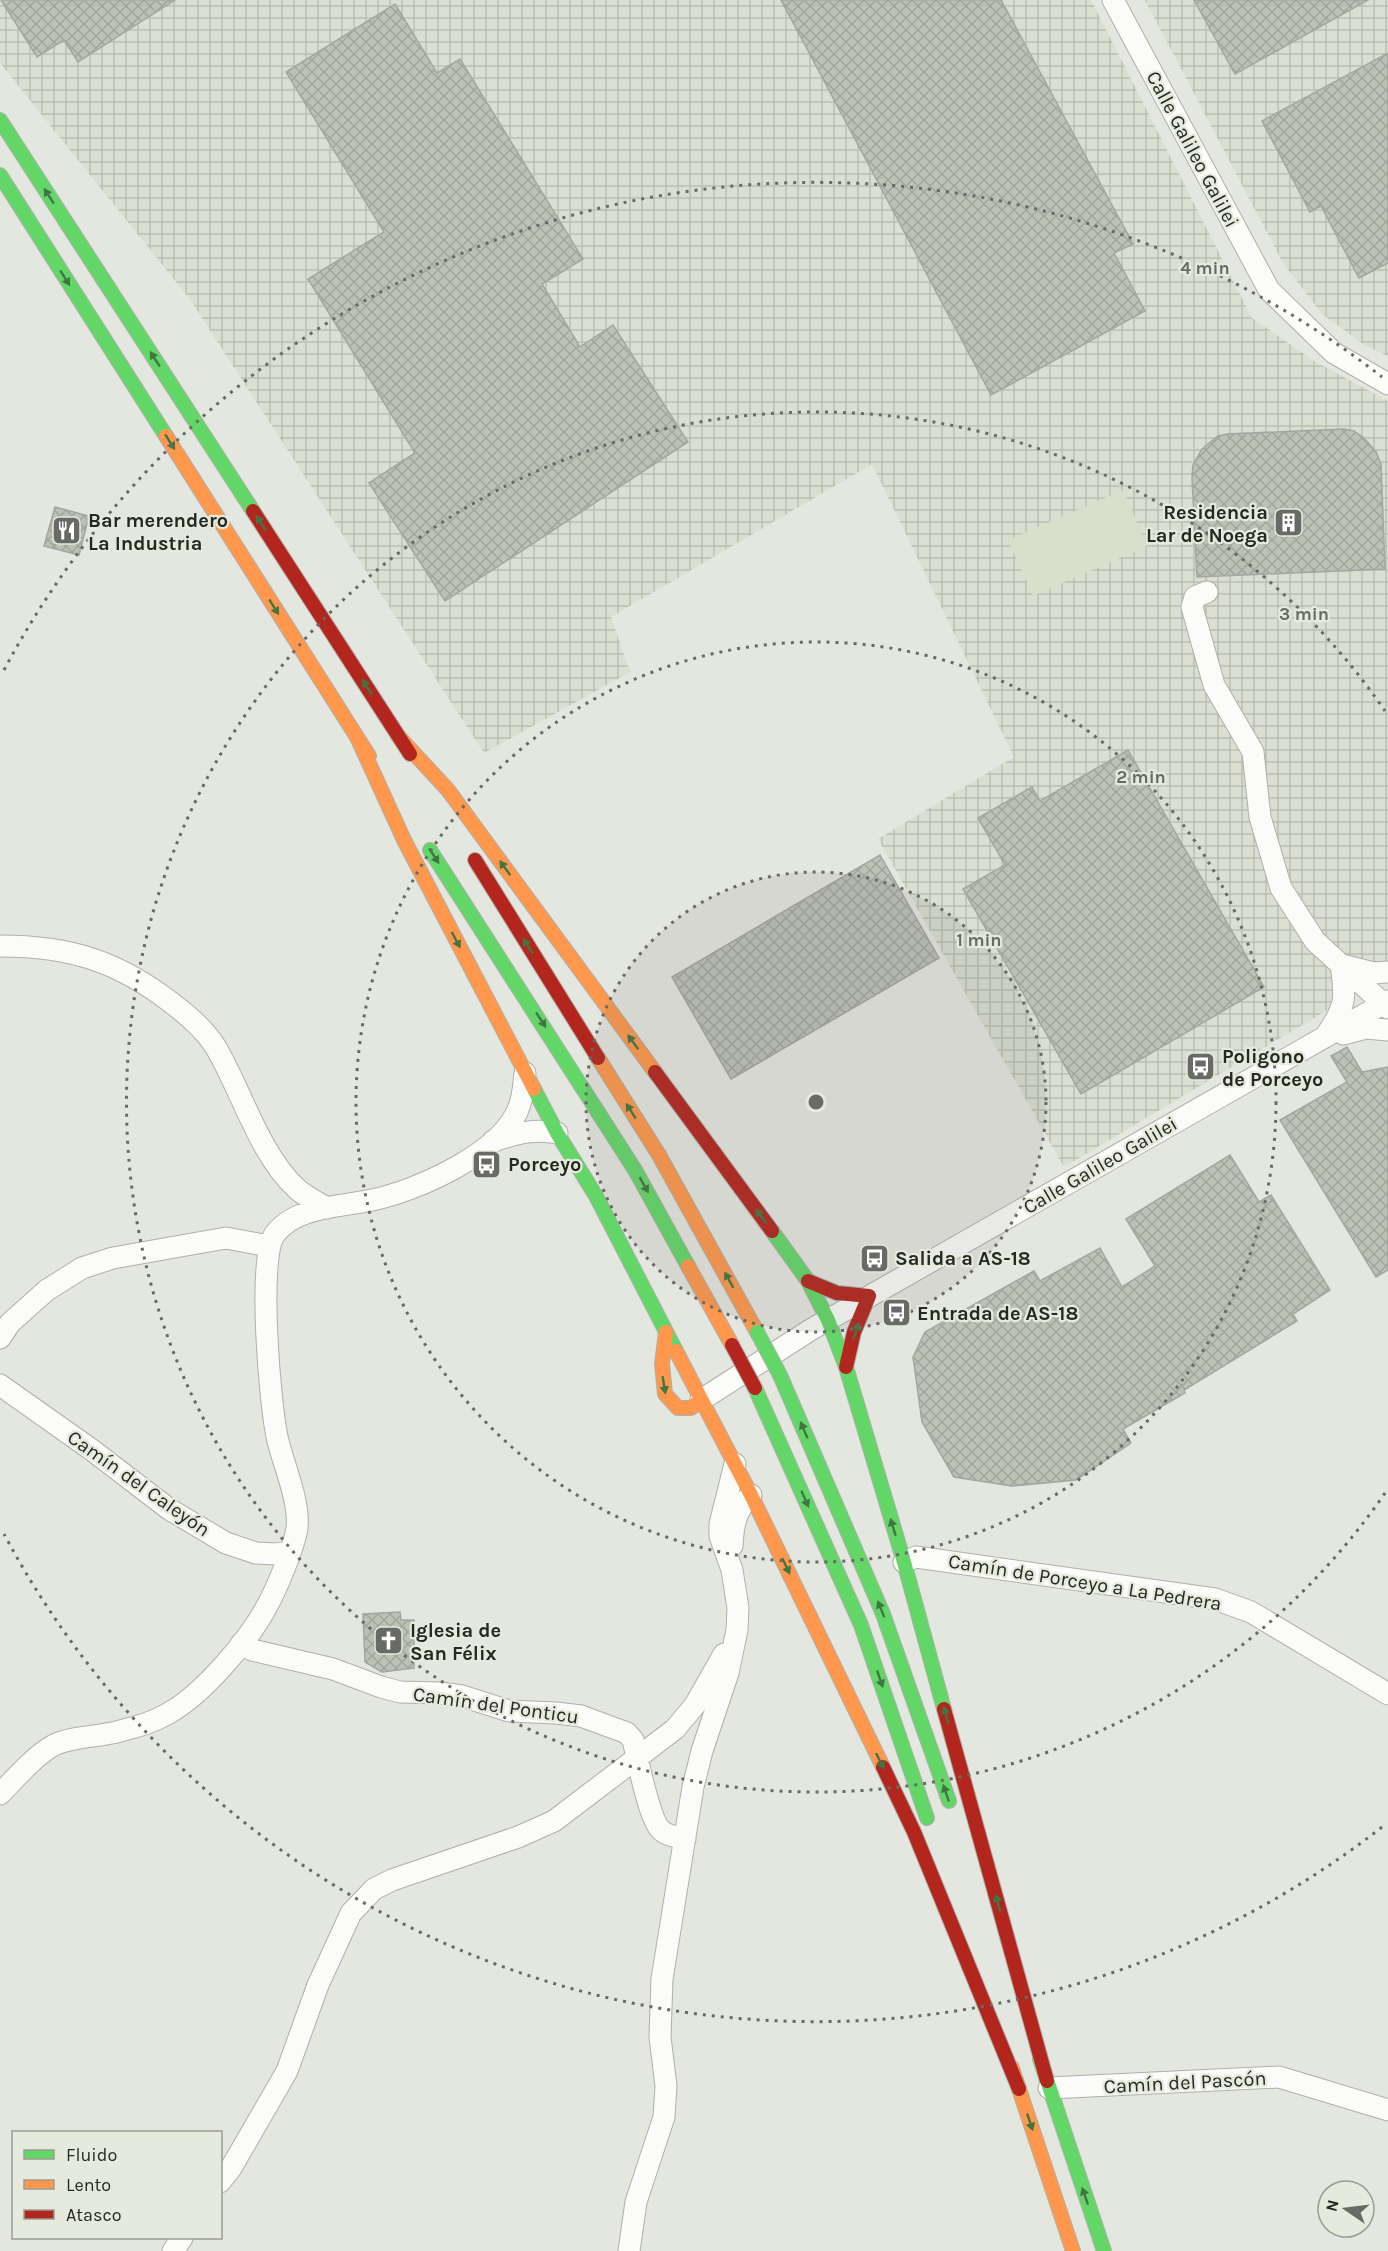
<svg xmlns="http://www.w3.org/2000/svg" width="1388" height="2251" font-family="Karla,sans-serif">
<defs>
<pattern id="industrial-grid" width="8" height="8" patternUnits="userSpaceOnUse" patternTransform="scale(1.5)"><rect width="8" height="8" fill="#dadfd1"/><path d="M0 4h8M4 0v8" fill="none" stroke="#bbbfb3"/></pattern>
<pattern id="building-cross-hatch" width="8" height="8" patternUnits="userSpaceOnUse" patternTransform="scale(1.5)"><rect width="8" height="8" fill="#bcc0b5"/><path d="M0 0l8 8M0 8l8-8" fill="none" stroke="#a1a59b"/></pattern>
</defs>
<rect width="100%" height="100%" fill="#e4e6e0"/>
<path fill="url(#industrial-grid)" d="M0,0H1091L1252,318L1314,361L1388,401V974L1064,1167L878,839L1014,757L872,464L611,617L630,672L484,753L189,298L0,63Z
M1145,0H1388V356L1366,346L1322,314L1283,263Z"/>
<path fill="#d8dfcb" d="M1123,490L1147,546L1033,596L1008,540Z"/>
<path fill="url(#building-cross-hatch)" stroke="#a4a6a1" stroke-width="1.5" d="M1,0H175L78,62L64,40L37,57Z
M781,0H1001L1133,244L1114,253L1145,311L991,395Z
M1194,0H1368L1235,74Z
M395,4L437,73L460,59L583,259L542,284L580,347L613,325L688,442L445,601L369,483L415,453L308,279L384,232L286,72Z
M1388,53V263L1359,278L1321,206L1310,212L1262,121Z
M1344,429L1354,431L1364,438L1376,452L1381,464L1385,569L1197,577L1192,478L1193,465L1202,449L1218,436L1227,434Z
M55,507L89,516L79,555L44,546Z
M1128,750L1264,987L1081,1094L963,889L1005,865L978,818L1032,787L1040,801Z
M880,855L939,958L731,1079L672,977Z
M1347,1047L1362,1072L1388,1067V1270L1376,1277L1280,1120L1347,1082L1331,1056Z
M1230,1155L1259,1202L1271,1195L1330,1290L1293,1314L1297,1321L1184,1390L1185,1393L1123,1429L1131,1443L1076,1480L1012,1486L954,1477L922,1422L913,1357L925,1332L1034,1271L1040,1281L1100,1248L1122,1287L1155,1266L1126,1219Z
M400,1612L401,1620H414V1668L382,1672L365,1662L363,1614Z"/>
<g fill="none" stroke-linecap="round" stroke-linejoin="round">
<defs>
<path id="street" d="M1113,0L1269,290L1334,353L1388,384
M1207,592L1195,597L1192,607L1214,685L1253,752L1260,817L1281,888L1315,941L1388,1008
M0,946C70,946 118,961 173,1004C189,1016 204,1029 215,1046C241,1089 259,1154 296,1188C304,1196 317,1202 327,1208
M1342,965L1373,973L1388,972
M1327,1034C1346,1006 1346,998 1341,965
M1343,1034L1366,1028L1388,1030
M493,1141C515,1134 534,1128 557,1133
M0,1338L10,1323L47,1290L82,1268L113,1258L226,1238L269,1246
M0,1385L92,1450L169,1509L226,1543L256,1553L276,1554L289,1552
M701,1400L812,1329L1388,1001
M732,1546C733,1525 736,1509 751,1495
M904,1562L916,1557L1215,1599L1251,1612L1388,1694
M241,1644L252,1650L333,1669L381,1687L400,1692L440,1693L462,1696L509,1711L556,1713L581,1716L627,1733L633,1740C638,1759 649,1821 662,1831C668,1836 677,1837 685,1839
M0,1794C17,1777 33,1757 54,1745C72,1736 101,1737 120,1731C137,1727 154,1722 169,1713C203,1694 249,1640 267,1606C277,1588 294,1547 297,1528C300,1502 284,1466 278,1441C270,1409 257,1256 275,1234C296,1206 341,1207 372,1200C416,1191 506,1152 520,1104C523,1095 524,1083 525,1073
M1049,2088L1279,2077L1388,2110
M220,2182L231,2168L287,2071L318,1985L351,1913L374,1889L392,1880L518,1837L554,1821L675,1729L695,1705L724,1654
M173,2251L182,2238
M629,2251L636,2202L664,2117L666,2086L660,2037L662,1979L693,1787L702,1751L728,1673L737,1630L738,1608L732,1570L720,1536V1524L735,1464"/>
<path id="fast" d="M0,120L253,511
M0,175L166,436
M430,850L635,1170L688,1266
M534,1089L557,1133L596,1196L676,1351
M772,1231L808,1281L828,1320L846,1367L904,1562L944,1709
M780,1375L883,1614L949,1801
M755,1388L861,1625L927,1818
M1040,2059L1104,2251"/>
<path id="slow" d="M166,436L369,756
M398,736L448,790L655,1072
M357,737L404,840L534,1089
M598,1058L659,1155L757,1332
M688,1266L732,1345
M666,1332L662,1364L665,1394L678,1408H691L701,1400
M676,1351L751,1495L883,1767
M1012,2068L1073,2251"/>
<path id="jam" d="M253,511L410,754
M475,860L598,1058
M655,1072L772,1231
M808,1281L837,1293L869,1296L854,1332L846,1367
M944,1709L1047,2081
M883,1767L914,1832L1019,2089"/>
</defs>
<use href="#street" stroke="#aeb0aa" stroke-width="23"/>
<use href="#fast" stroke="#aeb0aa" stroke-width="16"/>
<use href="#slow" stroke="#aeb0aa" stroke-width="16"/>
<use href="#jam" stroke="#aeb0aa" stroke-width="16"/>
<use href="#street" stroke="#fbfbfa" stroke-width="21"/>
<use href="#fast" stroke="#63d668" stroke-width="14"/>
<use href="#slow" stroke="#ff974d" stroke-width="14"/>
<use href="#jam" stroke="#b3261e" stroke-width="14"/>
<defs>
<path id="fast-bridge" d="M757,1332L780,1375"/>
<path id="jam-bridge" d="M732,1345L755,1388"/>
</defs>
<use href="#fast-bridge" stroke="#aeb0aa" stroke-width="16" stroke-linecap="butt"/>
<use href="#jam-bridge" stroke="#aeb0aa" stroke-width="16" stroke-linecap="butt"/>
<use href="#fast-bridge" stroke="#63d668" stroke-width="14"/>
<use href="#jam-bridge" stroke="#b3261e" stroke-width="14"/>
</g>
<defs><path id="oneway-solid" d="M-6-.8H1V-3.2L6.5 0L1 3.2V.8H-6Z" transform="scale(1.5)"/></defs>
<g fill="#417642">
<use href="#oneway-solid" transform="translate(49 196) rotate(-123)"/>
<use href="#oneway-solid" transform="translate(65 278) rotate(58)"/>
<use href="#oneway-solid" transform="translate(155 359) rotate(-123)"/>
<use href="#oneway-solid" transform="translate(170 442) rotate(58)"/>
<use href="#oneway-solid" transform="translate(261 523) rotate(-123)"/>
<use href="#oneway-solid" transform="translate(274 607) rotate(58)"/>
<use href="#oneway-solid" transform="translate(367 687) rotate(-123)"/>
<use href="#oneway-solid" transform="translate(434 856) rotate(57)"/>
<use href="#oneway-solid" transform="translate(505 868) rotate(-126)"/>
<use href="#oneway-solid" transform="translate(456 940) rotate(62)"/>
<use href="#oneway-solid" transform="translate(528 946) rotate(-122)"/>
<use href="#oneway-solid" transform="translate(541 1020) rotate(57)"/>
<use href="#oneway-solid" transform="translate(633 1042) rotate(-126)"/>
<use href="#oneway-solid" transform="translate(631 1111) rotate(-122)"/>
<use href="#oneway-solid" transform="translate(644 1185) rotate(61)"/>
<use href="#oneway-solid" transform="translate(761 1216) rotate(-126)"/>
<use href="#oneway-solid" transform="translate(729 1280) rotate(-119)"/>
<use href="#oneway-solid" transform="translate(856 1331) rotate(-71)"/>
<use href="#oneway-solid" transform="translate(664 1385) rotate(81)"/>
<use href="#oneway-solid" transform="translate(804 1430) rotate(-113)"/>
<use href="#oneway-solid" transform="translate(805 1499) rotate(66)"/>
<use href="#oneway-solid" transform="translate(893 1527) rotate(-107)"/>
<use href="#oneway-solid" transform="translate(786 1566) rotate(64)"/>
<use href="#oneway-solid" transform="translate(881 1609) rotate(-112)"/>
<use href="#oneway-solid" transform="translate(880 1679) rotate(71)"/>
<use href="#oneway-solid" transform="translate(946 1715) rotate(-105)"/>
<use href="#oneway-solid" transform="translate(880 1761) rotate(64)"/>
<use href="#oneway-solid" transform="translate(946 1793) rotate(-109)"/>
<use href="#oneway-solid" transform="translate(998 1903) rotate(-105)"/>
<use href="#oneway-solid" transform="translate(1030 2122) rotate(71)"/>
<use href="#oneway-solid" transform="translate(1085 2196) rotate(-109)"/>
</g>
<circle cx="816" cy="1102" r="230" fill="#686a65" fill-opacity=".12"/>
<g fill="none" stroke="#686a65" stroke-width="3" stroke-dasharray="3 6">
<circle cx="816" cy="1102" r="230"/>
<circle cx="816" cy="1102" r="460"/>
<path d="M1385 1493A690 690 0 1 1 1385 711"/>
<path d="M1382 1827A920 920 0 0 1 4 1534M4 670A920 920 0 0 1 1382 377"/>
</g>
<defs>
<symbol id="building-square" viewBox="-11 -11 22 22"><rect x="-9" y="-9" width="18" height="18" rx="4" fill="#686a65" stroke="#e5eadc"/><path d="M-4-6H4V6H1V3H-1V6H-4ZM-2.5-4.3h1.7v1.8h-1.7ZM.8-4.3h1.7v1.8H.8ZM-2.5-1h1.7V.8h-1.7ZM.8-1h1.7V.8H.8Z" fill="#fff"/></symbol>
<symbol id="restaurant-square" viewBox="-11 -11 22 22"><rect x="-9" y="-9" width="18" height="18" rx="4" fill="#686a65" stroke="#e5eadc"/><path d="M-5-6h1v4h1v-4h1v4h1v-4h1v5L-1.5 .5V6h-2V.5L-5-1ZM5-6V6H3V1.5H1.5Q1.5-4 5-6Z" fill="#fff"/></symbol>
<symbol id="bus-square" viewBox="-11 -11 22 22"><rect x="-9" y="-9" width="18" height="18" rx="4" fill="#686a65" stroke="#e5eadc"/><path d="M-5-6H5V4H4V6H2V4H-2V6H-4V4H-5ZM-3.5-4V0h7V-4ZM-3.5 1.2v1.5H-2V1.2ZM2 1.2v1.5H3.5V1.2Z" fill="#fff"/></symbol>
<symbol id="church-square" viewBox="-11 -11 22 22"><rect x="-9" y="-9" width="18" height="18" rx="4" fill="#686a65" stroke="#e5eadc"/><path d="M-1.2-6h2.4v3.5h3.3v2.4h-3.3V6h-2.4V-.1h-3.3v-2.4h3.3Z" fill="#fff"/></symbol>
</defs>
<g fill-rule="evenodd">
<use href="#building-square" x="1272" y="506" width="33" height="33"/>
<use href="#restaurant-square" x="50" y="514" width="33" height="33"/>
<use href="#bus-square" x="1184" y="1050" width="33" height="33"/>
<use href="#bus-square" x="470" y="1148" width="33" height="33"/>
<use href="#bus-square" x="858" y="1242" width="33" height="33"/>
<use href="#bus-square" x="880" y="1296" width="33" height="33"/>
<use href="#church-square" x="372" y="1624" width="33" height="33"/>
</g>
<g text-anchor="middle" stroke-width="4.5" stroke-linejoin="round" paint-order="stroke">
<g font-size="20" fill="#262823" stroke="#e5eadc">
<text transform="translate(1193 149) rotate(62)" y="7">Calle Galileo Galilei</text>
<text transform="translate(1100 1165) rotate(-30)" y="7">Calle Galileo Galilei</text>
<text transform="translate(139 1483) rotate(35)" y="7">Camín del Caleyón</text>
<text transform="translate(1085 1582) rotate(9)" y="7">Camín de Porceyo a La Pedrera</text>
<text transform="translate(496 1705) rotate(8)" y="7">Camín del Ponticu</text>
<text transform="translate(1185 2082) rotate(-3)" y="7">Camín del Pascón</text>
</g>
<g font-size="20" font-weight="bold" fill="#262823" stroke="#e5eadc" text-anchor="start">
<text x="1268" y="519" text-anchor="end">Residencia<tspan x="1268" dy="23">Lar de Noega</tspan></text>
<text x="88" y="527">Bar merendero<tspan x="88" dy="23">La Industria</tspan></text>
<text x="1222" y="1063">Poligono<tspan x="1222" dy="23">de Porceyo</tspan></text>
<text x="508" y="1171">Porceyo</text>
<text x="895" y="1265">Salida a AS-18</text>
<text x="917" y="1320">Entrada de AS-18</text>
<text x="410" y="1637">Iglesia de<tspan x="410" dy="23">San Félix</tspan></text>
</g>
</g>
<circle cx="816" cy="1102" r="9" fill="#686a65" stroke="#e5eadc" stroke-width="3"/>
<g font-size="18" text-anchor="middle" font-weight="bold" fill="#686a65" stroke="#e5eadc" stroke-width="4.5" stroke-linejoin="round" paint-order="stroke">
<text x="1205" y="274">4 min</text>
<text x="1304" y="620">3 min</text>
<text x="1141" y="783">2 min</text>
<text x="979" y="946">1 min</text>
</g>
<rect x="12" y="2131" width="210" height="108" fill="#e5eadc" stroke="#999c92" stroke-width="1.5"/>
<rect x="24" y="2150" width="30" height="9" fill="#63d668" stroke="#999c92" stroke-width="1.5"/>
<text x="66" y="2161" font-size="18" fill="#262823">Fluido</text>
<rect x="24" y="2180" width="30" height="9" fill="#ff974d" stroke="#999c92" stroke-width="1.5"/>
<text x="66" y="2191" font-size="18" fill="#262823">Lento</text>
<rect x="24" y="2210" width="30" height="9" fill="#b3261e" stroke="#999c92" stroke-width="1.5"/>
<text x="66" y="2221" font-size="18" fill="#262823">Atasco</text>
<g transform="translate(1346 2209) rotate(284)"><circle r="28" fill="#e5eadc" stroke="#999c92" stroke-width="1.5"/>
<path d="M0-4.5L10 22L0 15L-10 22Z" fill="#686a65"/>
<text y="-9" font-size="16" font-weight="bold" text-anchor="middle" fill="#262823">N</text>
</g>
</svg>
